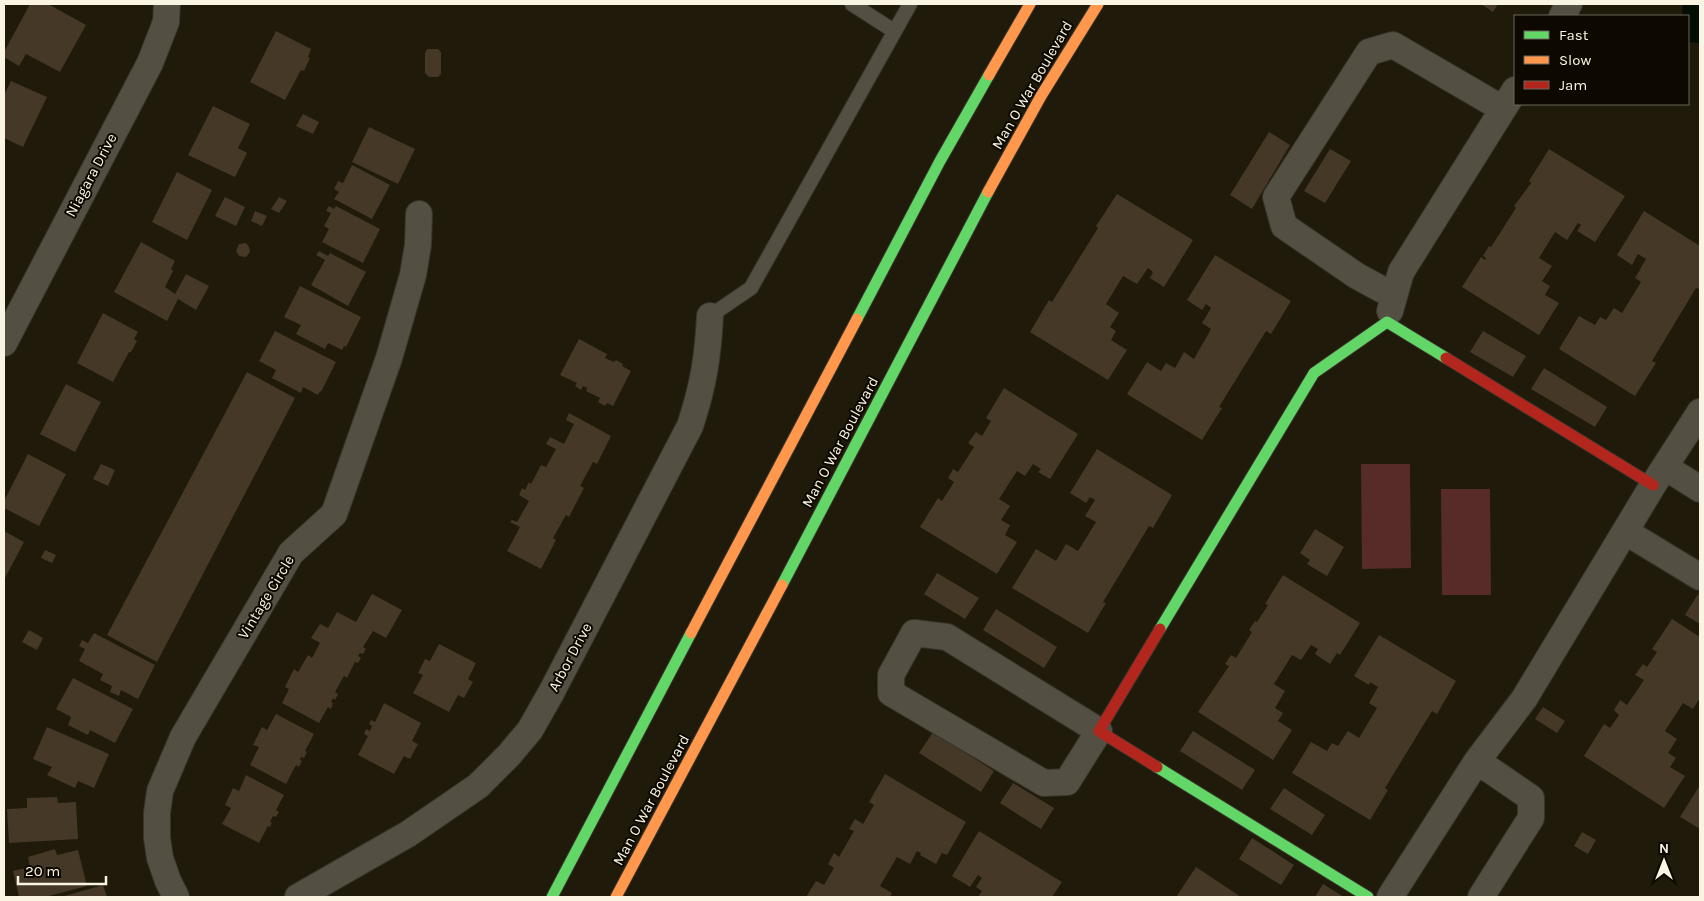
<svg xmlns="http://www.w3.org/2000/svg" width="1704" height="901" font-family="Karla,sans-serif">
<rect width="100%" height="100%" fill="#1f1a09"/>
<path fill="#572c28" d="M1361,464H1410L1411,568L1362,569Z
M1441,489H1490L1491,595H1442Z"/>
<path fill="#030d04" d="M1683,4H1700V43L1688,42V16H1682Z"/>
<path fill="#453827" d="M30,4H48L86,25L60,72L26,54L19,66L4,57V52Z
M1481,4H1498L1493,12Z
M276,31L311,49L308,57L310,58L304,71L301,70L285,100L250,82Z
M427,49H438L441,52V74L438,77H429L425,73V53Z
M11,81L47,97L23,147L4,138V95Z
M213,106L250,124L238,148L247,153L235,177L188,155Z
M303,114L319,122L313,134L296,126Z
M369,127L415,149L398,184L352,162Z
M1269,132L1290,145L1252,209L1230,195Z
M1330,149L1351,161L1325,203L1304,191Z
M1549,149L1625,196L1595,242L1577,231L1581,225L1578,223L1567,240L1555,232L1539,258L1552,266L1542,281L1550,286L1545,295L1559,303L1539,335L1462,287L1481,257L1485,260L1486,258L1483,256L1489,246L1491,247L1516,208L1514,206L1531,183L1529,181Z
M352,165L390,185L372,219L334,199L339,192L334,189L338,181L343,183Z
M177,172L212,190L187,240L152,222Z
M1117,194L1193,240L1164,287L1150,278L1153,272L1148,268L1137,284L1123,276L1106,304L1119,313L1110,327L1116,331L1111,340L1127,350L1108,380L1030,332L1049,300L1052,302L1098,228L1096,226Z
M225,197L245,207L236,226L215,216Z
M279,197L287,201L279,213L271,209Z
M329,206L334,209L336,206L380,229L363,263L322,242L329,229L324,226L331,213L326,211Z
M255,211L267,216L262,226L251,221Z
M1644,211L1700,246V287L1699,289L1696,288L1652,361L1656,363L1635,396L1559,349L1579,316L1595,325L1600,317L1606,320L1614,308L1622,313L1641,282L1635,278L1646,259L1638,254L1632,265L1617,255Z
M141,242L175,261L171,269L173,271L165,287L175,294L186,274L209,286L196,310L178,299L167,321L114,292Z
M246,243L249,247L250,252L246,257L239,256L236,251L239,244Z
M319,251L328,256L330,253L366,272L348,306L311,285L325,260L316,255Z
M1215,255L1291,301L1271,334L1266,331L1219,407L1222,408L1202,440L1127,394L1147,362L1161,371L1166,363L1175,368L1184,352L1194,359L1211,329L1202,323L1211,308L1206,304L1202,310L1187,300Z
M300,286L361,317L346,347L344,346L342,350L328,343L325,349L296,334L301,325L284,317Z
M103,313L138,332L134,339L137,341L131,352H129L113,382L77,363Z
M275,331L336,362L321,392L320,391L318,395L303,387L301,393L272,378L276,370L259,361Z
M1483,331L1526,356L1513,377L1470,352Z
M579,339L607,354L605,358L614,362L616,360L623,364L622,366L631,371L613,406L607,403L605,406L598,402L600,398L586,391L587,388L583,386L581,390L575,386L577,383L560,375Z
M1544,368L1607,407L1595,427L1531,389Z
M247,372L295,398L157,662L107,635Z
M66,384L101,402L75,452L40,434Z
M1004,388L1078,434L1050,479L1038,472L1041,469L1033,464L1025,476L1017,471L999,499L1010,506L1001,520L1010,525L1005,535L1017,542L997,574L920,527L938,498L942,501L954,482L948,478L953,469L958,472L974,447L968,443L976,432L982,436L991,421L986,418Z
M569,413L611,436L597,464L593,462L580,486L584,488L569,517L566,515L553,538L556,540L541,569L507,551L520,527L510,522L512,520L517,522L529,501L519,495L522,488L525,490L529,482L531,484L541,465L546,467L556,449L546,444L550,437L564,444L574,424L566,420Z
M1097,449L1172,495L1153,528L1149,526L1103,602L1106,603L1088,633L1012,588L1036,549L1056,561L1066,544L1078,551L1096,522L1085,516L1095,500L1090,497L1086,503L1070,493Z
M28,454L66,474L39,526L4,508V501Z
M101,464L115,470L108,486L93,479Z
M1315,529L1344,547L1327,576L1307,564L1310,560L1300,553Z
M4,531L24,542L4,580Z
M45,550L56,555L52,563L41,558Z
M937,573L979,598L965,619L924,594Z
M1283,575L1360,623L1340,655L1337,653L1330,664L1315,654L1318,649L1311,645L1301,660L1292,655L1274,684L1285,691L1275,708L1283,713L1278,721L1292,730L1273,760L1198,712L1229,666L1225,664L1231,655L1236,658L1252,632L1249,630L1255,621L1257,622L1268,605L1265,604Z
M372,594L402,610L386,638L373,631L363,647L366,649L363,654L360,653L358,656L361,658L358,663L355,662L347,678L344,676L335,692L338,694L335,700L333,698L331,702L333,703L331,709L328,707L319,723L282,703L289,689L285,687L294,669L298,672L308,655L312,658L320,643L311,638L320,624L328,628L337,612L356,622Z
M1698,594L1700,596V624L1685,615Z
M996,609L1057,647L1044,668L983,630Z
M1672,619L1700,637V698L1693,709L1683,703L1665,731L1677,739L1668,753L1676,758L1670,767L1685,776L1664,808L1584,756L1604,724L1610,728L1619,715L1614,710L1620,700L1627,705L1644,680L1635,675L1643,664L1647,667L1657,652L1652,649Z
M29,630L43,638L37,650L22,642Z
M94,633L155,665L138,699L121,690L119,696L110,692L112,686L100,680L103,674L79,661L85,649L79,646L82,640L88,643Z
M1379,635L1456,681L1437,714L1432,711L1385,788L1388,790L1370,820L1292,773L1311,742L1327,751L1332,743L1338,746L1348,731L1359,738L1377,708L1369,703L1378,687L1370,682L1369,685L1354,676Z
M439,644L476,663L468,679L473,682L464,698L458,695L449,712L413,693L423,675L418,673L425,659L430,661Z
M73,678L133,709L115,743L90,730L88,735L68,725L71,717L56,709Z
M384,703L421,723L412,741L418,744L410,759L404,756L394,774L358,755L368,736L364,734L366,729L370,731L372,726L369,724L371,720L375,722Z
M1543,707L1565,721L1557,733L1535,719Z
M276,714L314,734L305,751L307,752L304,758L301,757L300,760L302,761L299,767L296,765L286,784L250,765L259,747L253,745L262,727L267,730Z
M47,727L109,754L94,788L78,781L75,788L47,775L52,767L33,759Z
M1193,731L1255,770L1242,790L1180,751Z
M933,732L994,771L981,792L919,753Z
M885,774L966,822L947,855L942,853L936,864L920,855L921,853L917,851L910,864L897,857L880,886L892,893L890,897H806L816,881L824,885L834,868L828,864L834,853L839,857L854,831L849,829L855,819L863,824L874,805L869,802Z
M246,775L284,795L276,810L279,812L276,817L273,816L270,822L272,823L270,827L268,826L259,843L222,824L231,808L225,805L233,788L239,791Z
M1013,783L1054,808L1041,829L1000,803Z
M1700,785V829L1680,817Z
M1284,788L1325,815L1312,835L1270,809Z
M57,797L58,803L76,802L78,839L9,843L7,809L27,808V798Z
M979,831L1062,882L1052,897H978L982,891L976,887L982,878L978,875L970,887L952,876Z
M1582,832L1596,840L1588,854L1574,846Z
M1252,838L1294,865L1281,885L1239,859Z
M55,849L57,855L78,850L87,886L45,897H19L13,871L30,867L28,857Z
M1196,867L1241,897H1176Z
M1323,884L1344,897H1315Z
M103,885L107,897H61Z"/>
<g fill="none" stroke-linecap="round" stroke-linejoin="round">
<defs>
<path id="lane" d="M852,4L894,31
M710,316L751,288L910,4"/>
<path id="street" d="M1562,16L1569,4
M1394,296L1357,276L1284,226L1276,197L1369,52L1393,45L1503,109
M1390,311L1401,272L1515,90
M4,343L150,63L166,22L167,4
M1665,467L1700,489
M1626,532L1700,577
M914,633L947,637L1099,731L1067,782L1044,783L891,693V675Z
M1477,761L1531,798V818L1481,897
M176,897L168,881L160,858L157,838V813L160,791L183,737L291,553L334,514L389,358L413,275L418,245L419,214
M298,897L408,834L478,786L509,755L530,730L551,693L690,426C703,387 708,357 710,316
M1390,897L1477,761L1524,699L1653,485L1700,412"/>
<path id="fast" d="M857,319L940,161L989,75
M782,585L988,192
M1160,629L1314,373L1387,322L1446,358
M1157,767L1368,897
M552,897L691,633"/>
<path id="slow" d="M989,75L1030,4
M988,192L1041,96L1098,4
M691,633L857,319
M616,897L782,585"/>
<path id="jam" d="M1446,358L1653,485
M1157,767L1099,731L1160,629"/>
</defs>
<use href="#lane" stroke="#38342a" stroke-width="16"/>
<use href="#street" stroke="#38342a" stroke-width="28"/>
<use href="#fast" stroke="#38342a" stroke-width="13"/>
<use href="#slow" stroke="#38342a" stroke-width="13"/>
<use href="#jam" stroke="#38342a" stroke-width="13"/>
<use href="#lane" stroke="#534f42" stroke-width="14"/>
<use href="#street" stroke="#534f42" stroke-width="26"/>
<use href="#fast" stroke="#63d668" stroke-width="11"/>
<use href="#slow" stroke="#ff974d" stroke-width="11"/>
<use href="#jam" stroke="#b3261e" stroke-width="11"/>
</g>
<g text-anchor="middle" stroke-width="4" stroke-linejoin="round" paint-order="stroke">
<g font-size="15" fill="#faf4e2" stroke="#0d0901">
<text transform="translate(1032 85) rotate(-60)" y="5">Man O War Boulevard</text>
<text transform="translate(91 175) rotate(-62)" y="5">Niagara Drive</text>
<text transform="translate(840 442) rotate(-62)" y="5">Man O War Boulevard</text>
<text transform="translate(266 597) rotate(-59)" y="5">Vintage Circle</text>
<text transform="translate(570 657) rotate(-62)" y="5">Arbor Drive</text>
<text transform="translate(651 800) rotate(-62)" y="5">Man O War Boulevard</text>
</g>
</g>
<rect width="1704" height="901" fill="none" stroke="#faf4e2" stroke-width="10"/>
<rect x="1514" y="15" width="175" height="90" fill="#0d0901" stroke="#6c675b"/>
<rect x="1524" y="31" width="25" height="8" fill="#63d668" stroke="#6c675b"/>
<text x="1559" y="40" font-size="15" fill="#faf4e2">Fast</text>
<rect x="1524" y="56" width="25" height="8" fill="#ff974d" stroke="#6c675b"/>
<text x="1559" y="65" font-size="15" fill="#faf4e2">Slow</text>
<rect x="1524" y="81" width="25" height="8" fill="#b3261e" stroke="#6c675b"/>
<text x="1559" y="90" font-size="15" fill="#faf4e2">Jam</text>
<g transform="translate(1664 861)" stroke="#0d0901" stroke-width="4" paint-order="stroke">
<path d="M0-4L9 19L0 12L-9 19Z" fill="#faf4e2"/>
<text y="-8" font-size="14" font-weight="bold" text-anchor="middle" fill="#faf4e2">N</text>
</g>
<path d="M18 876v8h88v-8" fill="none" stroke="#faf4e2" stroke-width="2.5"/>
<text x="25" y="876" font-size="15" fill="#faf4e2" stroke="#0d0901" stroke-width="4" paint-order="stroke">20 m</text>
</svg>
